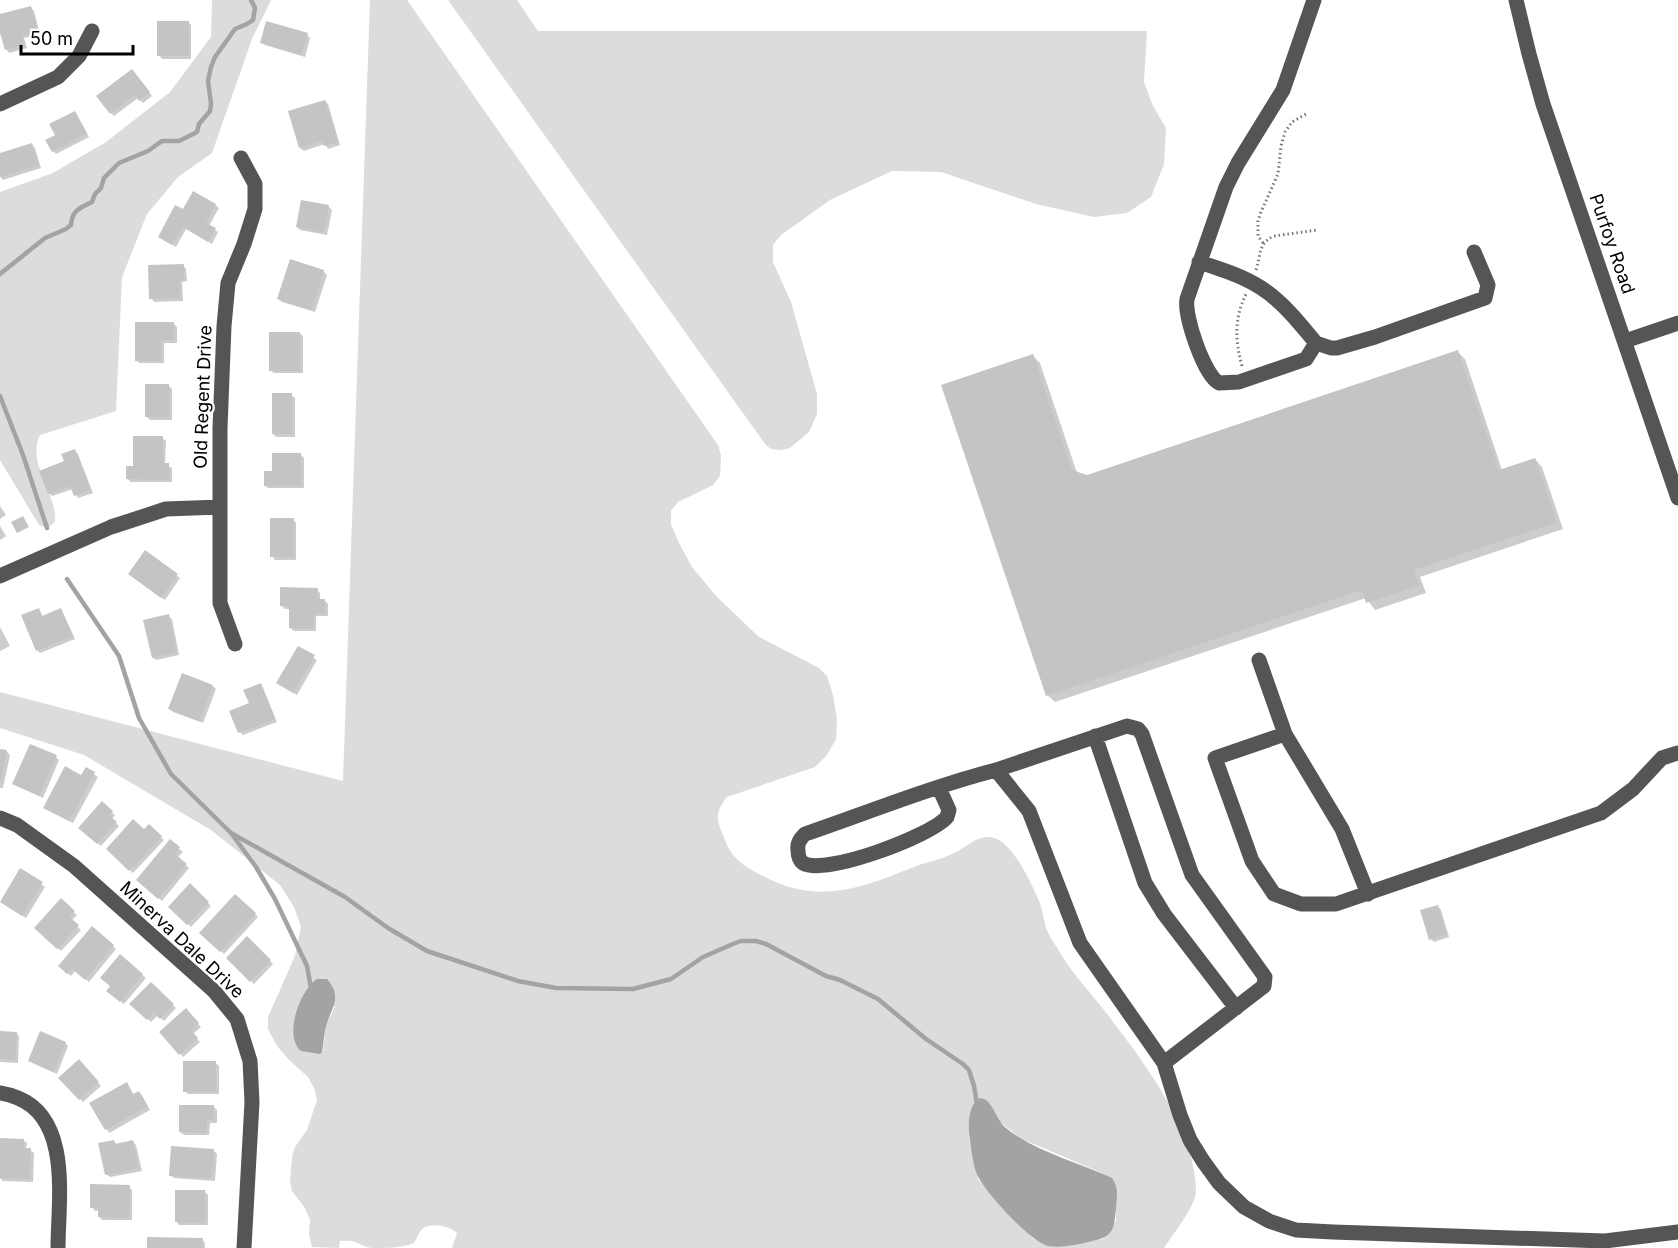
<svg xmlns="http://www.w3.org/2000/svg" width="1678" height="1248" font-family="Inter,sans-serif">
<rect width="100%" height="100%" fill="#fff"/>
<path fill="#dcdcdc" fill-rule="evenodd" d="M212,0H271L252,39L212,153L178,177L147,214L122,277L116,411L40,435C26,464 57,492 55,522L47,528L39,525L0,460V192L53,173L106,142L170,92L211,37Z
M370,0H407L718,445L721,455L720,476L713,485L678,502L671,511V524L679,543L692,567L717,597L759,637L819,668L827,676L833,695L837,720L836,739L827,755L815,767L727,797C712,816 718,822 726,842C732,860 749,869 765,877C823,907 867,885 922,864C932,861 942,859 952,854C967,848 979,831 997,839C1015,847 1034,888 1041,906C1043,913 1044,921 1046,928C1050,938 1057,947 1062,956C1074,975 1090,992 1104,1010C1137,1053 1186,1116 1194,1171C1195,1178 1196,1186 1196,1193C1195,1206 1172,1236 1164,1248H452L457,1233C449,1226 432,1222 422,1229C419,1232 417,1238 414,1243C401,1248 386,1248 372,1248C358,1246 359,1239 340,1241L339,1248L312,1247L309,1234L310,1220L305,1208L292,1191L290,1182L292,1157L295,1147L307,1130L317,1100L315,1090L308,1077L289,1060L277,1046L268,1029V1017L295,956L301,927L294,907L280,885L211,830L84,755L0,728V692L343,781ZM305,992L335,1007L326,1025L323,1052L298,1007ZM990,1103L997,1120L1022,1139L1102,1173L1116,1210V1221L1103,1239L1071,1246L1034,1239L995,1200L978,1179L969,1136Z
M448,0H517L538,31H1147L1144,82L1153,106L1166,128L1164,164L1151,197L1127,213L1094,217L1036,204L941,172L892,171L830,200L781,235L773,245V262L791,302L817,394V414L809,432L790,448L781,450L771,449L765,444Z"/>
<path fill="#a3a3a3" d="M317,979H327C342,996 333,1006 327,1023C324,1032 324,1043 322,1052L320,1054L301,1051C283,1036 300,990 317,979Z
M980,1098C993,1099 995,1119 1006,1128C1036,1152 1078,1162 1112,1178C1119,1189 1117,1195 1116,1208C1114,1231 1113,1237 1089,1242C1076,1245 1062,1248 1048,1246C1030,1241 990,1197 980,1180C973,1169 972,1153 970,1140C968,1128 967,1105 980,1098Z"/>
<path fill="#0003" d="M30,7L34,11L40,34L24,38L27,48L9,53L6,49L0,27V16Z
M188,22L191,25V59H162L159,55Z
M307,35L310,38L305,57L265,45L261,42Z
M135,74L152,96L143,103L138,98L114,116L111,113Z
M325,101L328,104L340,145L328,149L325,144L304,151L300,148L290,112Z
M75,113L89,137L56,154L53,151L57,135Z
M32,145L35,148L41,168L3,180L0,176V155Z
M215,205L219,208L209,226L218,232L212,244L186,229L176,247L163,240L183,211Z
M329,207L332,210L327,235L300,230L297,227Z
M291,261L324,272L327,275L315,312L282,302L279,299Z
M183,265L186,269L187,281L182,282L183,301L154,302L151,298Z
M174,324L177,327V343H164V363H139L136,360Z
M299,333L303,336V373H274L270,370Z
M1458,352L1465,359L1502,470L1535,459L1542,467L1563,529L1420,577L1426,593L1375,610L1366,598L1055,702L1047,695L1033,356L1040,363L1077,473L1087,477Z
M168,385L172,389V420H150L147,417Z
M291,395L295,398V437H276L273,434Z
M162,438L166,441L165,464L172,468V482H131L127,479L135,468Z
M75,451L78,454L93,493L78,498L73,489L52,496L49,493L66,462Z
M301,455L304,458V488H268L265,485L273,472Z
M0,506L6,515L0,519Z
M293,519L296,523V560H275L272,556Z
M0,526L6,536L0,540Z
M145,553L180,578L165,600L133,577Z
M317,590L320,593V601H325L328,604V616H316V631H294L290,628L291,609H285L281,605Z
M61,609L75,639L40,653L37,650L39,610L43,617Z
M168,616L172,619L179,655L156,660L153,657Z
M0,627L10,646L0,651Z
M299,648L317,660L297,695L278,683Z
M260,685L263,688L277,722L243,735L240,732Z
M213,686L216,689L203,723L173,712L170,709Z
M0,750L7,752L10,755L3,788H0Z
M56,757L59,760L43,798L14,784Z
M86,769L98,777L73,823L48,810L82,777Z
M102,803L115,815L112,819L119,826L101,846L81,828Z
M149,826L164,840L133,873L108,849L144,831Z
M170,841L183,852L177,858L189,868L162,901L141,883Z
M21,870L45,887L26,918L4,904Z
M190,886L211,906L191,927L170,907Z
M235,896L258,917L224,954L201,933Z
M61,901L77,915L71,921L81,930L61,951L36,928Z
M1438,906L1441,910L1449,937L1434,942L1431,939Z
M247,938L273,964L254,984L228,958Z
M113,946L116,949L89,982L75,971L71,976L63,969Z
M120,956L146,978L124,1004L111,994Z
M151,984L176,1008L164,1021L158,1015L151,1022L132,1004Z
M186,1011L201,1027L193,1034L200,1042L183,1057L161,1032Z
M0,1032L16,1033L19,1036L18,1063L0,1062Z
M65,1043L68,1046L57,1074L29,1061Z
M79,1061L101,1086L83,1102L60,1078Z
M216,1063L219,1066V1094H188L185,1091Z
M129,1087L134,1096L139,1093L142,1096L150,1110L109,1133L92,1104Z
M214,1107L217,1110V1123H210L209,1135H184L180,1132Z
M23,1140L27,1143L26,1150H30L34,1153L33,1182L3,1181L0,1178Z
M114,1141L117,1145L133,1142L136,1145L142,1171L110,1177L106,1174Z
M214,1151L217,1154L215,1181L174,1178L171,1175Z
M129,1187L132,1190V1220H102L99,1216V1211H95L92,1207Z
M205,1192L208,1195V1225H179L176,1221Z
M202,1239L205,1243V1248H148Z"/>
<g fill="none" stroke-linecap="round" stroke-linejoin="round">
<path stroke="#a3a3a3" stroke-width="4.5" d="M0,274L45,238L66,229L71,225C72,210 80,208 92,202L95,194L101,188L104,178L119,163L148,151L162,141H179L197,132L199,124L210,111L211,104L208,81L211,67L215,57L235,29L247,24L253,20L255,8L251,0
M0,396L23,455L47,528
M67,579L119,656L139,718L171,774L231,833L256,867L275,899L307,966L311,988
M231,833L345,897L388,928L427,951L518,981L556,988L633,989L671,979L703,957L733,944L741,941H756L766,944L826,976L840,980L878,999L926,1039L963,1064L969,1070L974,1086L977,1104"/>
</g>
<path fill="#c4c4c4" d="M31,6L38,31L22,35L25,45L5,50L0,33V14Z
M157,21H189V56H157Z
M266,21L308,33L301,55L260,43Z
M132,69L150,92L139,101L135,95L110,114L96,96Z
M325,100L338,142L324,146L322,141L299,148L288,111Z
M75,111L87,133L52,152L45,140L55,135L49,124Z
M32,143L39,165L0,177V153Z
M193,191L216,204L206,223L216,228L208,242L183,227L172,245L158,237L175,205L183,209Z
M301,200L329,205L324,233L296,227Z
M290,259L324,270L312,310L277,299Z
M184,264V279H180V298L149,299L148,265Z
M135,322H174V340H161V361H135Z
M269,332H300V371H269Z
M1458,350L1499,470L1535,458L1557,522L1414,570L1419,585L1366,603L1362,590L1046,696L941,385L1033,354L1072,470L1087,475Z
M145,384H169V417H145Z
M272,393H292V434H272Z
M133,436H163V463H169V480L126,479V466H133Z
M75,449L90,490L74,496L70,486L48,494L39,471L64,461L61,454Z
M272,453H301V486H264V471H272Z
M23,516L29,527L17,533L11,522Z
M270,518H294V557H270Z
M145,550L178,574L161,598L128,574Z
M280,587L318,588L317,599H325V614L314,613L313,629L289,628V606H280Z
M39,608L42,616L61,608L73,636L36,651L21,615Z
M169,614L177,652L152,658L143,620Z
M298,646L315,655L293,693L276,683Z
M182,673L213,685L199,721L168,709Z
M261,683L275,719L238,733L229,711L249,703L243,690Z
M30,744L57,755L39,796L12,784Z
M0,749L7,750L1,780H0Z
M65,766L81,775L86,767L95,772L69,821L43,808Z
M102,801L113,811L109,815L117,822L97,844L78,828Z
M133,819L144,829L149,824L162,836L129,871L106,849Z
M170,839L180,847L175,854L187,864L158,899L136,880Z
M20,868L43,882L22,916L0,902Z
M190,883L209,902L187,925L168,907Z
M235,894L256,913L220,952L199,933Z
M61,898L75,911L69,917L79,925L57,949L34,928Z
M1438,905L1447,934L1429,940L1420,910Z
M92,926L114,945L85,980L72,969L67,974L58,966Z
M247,936L271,960L250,982L226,958Z
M120,954L143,974L120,1002L106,991L110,986L100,978Z
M151,982L174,1004L160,1019L154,1013L147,1020L129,1004Z
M186,1008L199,1023L191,1030L198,1038L179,1055L159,1032Z
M0,1031L17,1032L15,1060L0,1059Z
M40,1031L66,1042L53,1072L28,1061Z
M79,1059L99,1082L79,1100L58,1078Z
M183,1061H216V1092H183Z
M127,1082L133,1094L139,1091L148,1106L105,1130L89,1103Z
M179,1105H214V1120H207V1133L179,1132Z
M0,1138L24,1139V1148H31L30,1179L0,1178Z
M114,1140L115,1144L133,1140L139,1168L105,1175L98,1143Z
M171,1146L214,1149L212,1178L169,1176Z
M90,1184L130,1185L129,1218L98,1217V1208H90Z
M175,1190H205V1223L175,1222Z
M147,1237L203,1238L202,1248H147Z"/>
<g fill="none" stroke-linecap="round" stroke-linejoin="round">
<path stroke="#777" stroke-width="3" stroke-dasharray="1.5 3" stroke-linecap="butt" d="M1263,243L1258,236V221L1261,212L1278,174L1281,146L1285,132L1292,122L1306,114
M1256,270C1261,255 1258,243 1274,236L1317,230
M1242,366C1235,340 1234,319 1246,294"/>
<path stroke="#555" stroke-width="15" d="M1314,0L1283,90L1238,163L1226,187L1187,299C1184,316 1204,375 1219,383L1239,382L1306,359L1316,343L1331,348H1337L1375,337L1485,298L1488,285L1474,252
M1516,0L1529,54L1543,104L1678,498
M0,104L58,77L79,56L92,31
M1199,262C1227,271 1256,280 1278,301C1292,313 1304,329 1316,343
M1625,341L1678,323
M0,576L111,527L166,509L220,507
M235,644L220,603V428L224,326L228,283L244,244L255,209V184L241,158
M1259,660L1285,734L1342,829L1368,894
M1285,734L1215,758L1252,861L1274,894L1301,904H1336L1601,813L1633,789L1662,758L1678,753
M1095,736L1145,883L1164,914L1236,1008
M939,788L949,810L947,817C931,836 825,876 803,863C799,860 798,855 798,850C797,843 800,839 805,834C869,812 931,787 996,770
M0,818L17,825L74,866L214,991L237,1019L250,1061L252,1102L244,1248
M1164,1063L1264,986L1265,977L1192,875L1142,734L1138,729L1127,726L996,770L1029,811L1080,943L1164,1063L1180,1115L1190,1140L1203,1161L1219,1183L1244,1207L1269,1221L1296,1230L1333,1232L1605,1241L1678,1232
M0,1093C6,1094 13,1096 18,1098C72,1120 58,1202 58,1248"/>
</g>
<g text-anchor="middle" stroke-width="4.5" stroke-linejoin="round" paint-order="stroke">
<g font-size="18" fill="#000" stroke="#fff">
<text transform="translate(1612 244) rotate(71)" y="6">Purfoy Road</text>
<text transform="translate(203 397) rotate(-88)" y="6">Old Regent Drive</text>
<text transform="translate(182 940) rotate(43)" y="6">Minerva Dale Drive</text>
</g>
</g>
<path d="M21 45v9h112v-9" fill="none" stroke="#000000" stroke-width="3"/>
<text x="30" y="45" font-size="18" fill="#000000" stroke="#ffffff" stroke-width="4.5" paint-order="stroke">50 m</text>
</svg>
